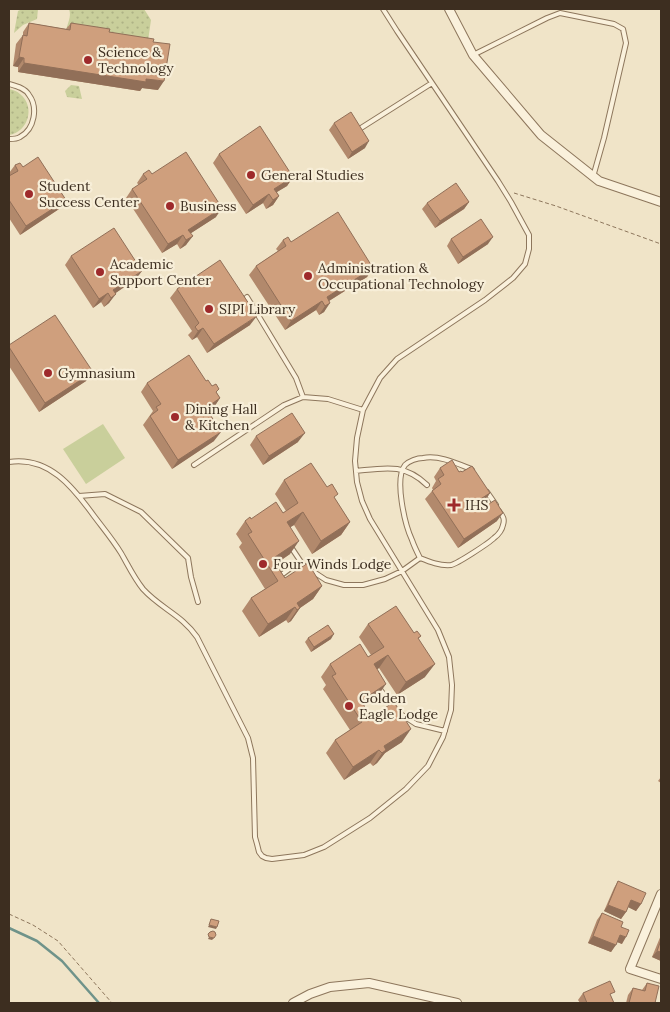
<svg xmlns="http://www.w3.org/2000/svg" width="670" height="1012" font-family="Lora,serif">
<defs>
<pattern id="grass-dots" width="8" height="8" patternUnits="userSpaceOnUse" patternTransform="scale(1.25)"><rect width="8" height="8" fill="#c9cf9b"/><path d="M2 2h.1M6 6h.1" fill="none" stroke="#aeb285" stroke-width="1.8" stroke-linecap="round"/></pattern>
</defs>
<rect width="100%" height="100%" fill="#f0e4c8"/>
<path fill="url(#grass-dots)" d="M22,9H38L37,19L23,25L14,33L18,11Z
M69,9H144L151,20L147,48L66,32C67,23 72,17 69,9Z
M71,85L79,86L82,99L67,97L65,91Z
M9,89C13,90 17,91 20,94C36,107 28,132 9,135Z"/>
<path fill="#c9cf9b" d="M103,424L125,458L86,484L63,449Z"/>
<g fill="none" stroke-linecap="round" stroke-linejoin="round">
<path stroke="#6f938a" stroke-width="2.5" d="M9,928L37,941L62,961L99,1003"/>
<defs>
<path id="lane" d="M473,55L547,18L560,13L614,24L623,29L626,43L604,138L593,177
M9,84C16,86 25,88 29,95C38,107 35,129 20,137C17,139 12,139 9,139
M361,128L432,83
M247,297L296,378L303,397
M9,462C49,456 73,487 94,516C103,528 113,540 121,553C128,565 134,578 143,589C160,608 182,615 197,637L248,738L253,758L255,837L257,844L259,852L262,856L266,858L272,859L304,855L324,847L370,818L406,789L428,766L443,737L451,710L452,685L449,657L438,630L370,519L362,501L357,482L355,461L357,438L363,410L380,378L397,359L485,300L513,278L525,264L529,249V235L511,202L498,181L397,31L383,9
M194,465L284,405L303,397L328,399L363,410
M356,471C385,468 404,463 427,485
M487,492L496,505
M79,496L105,494L141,512L188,558L191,577L198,602
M291,547L303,565L326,580L344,585H363L385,579L402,571L420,558C430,562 440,566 451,565C457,564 489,543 494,538C498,535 502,530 503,525C505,519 503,516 499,511
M420,558C417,552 414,546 412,540C405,525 394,479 405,465C409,461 417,458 423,458C439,455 456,463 471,469L472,470
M280,576L300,561
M379,688L394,708
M399,713L416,724L445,731"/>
<path id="street" d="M449,9L473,55L541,135L599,181L661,202
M661,894L630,969L661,979
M293,1003L310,994L330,987L369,983L457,1003"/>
</defs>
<use href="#lane" stroke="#8d765c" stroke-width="6"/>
<use href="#street" stroke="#8d765c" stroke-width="10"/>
<path stroke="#8d765c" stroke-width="1" stroke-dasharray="4 2.5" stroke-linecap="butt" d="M514,193L556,206L661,244
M9,914L33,925L58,941L112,1003"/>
<use href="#lane" stroke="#faf1dc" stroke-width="4"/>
<use href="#street" stroke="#faf1dc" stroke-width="8"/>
</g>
<path fill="#b2896c" d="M29,23L66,29L71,23L153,42L158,90L142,88L140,91L18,72V67L13,66L16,44L23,35V32Z
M334,123L365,148L348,159L329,130Z
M219,154L293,177L287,186L277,192L279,196L273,205L266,209L263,203L246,214L213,163Z
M15,165L23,167L59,209L20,235L9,218V176H10L9,173Z
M143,174H152L216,217L191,233L186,245L180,249L177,244L162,253L126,198L132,189L139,185L137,183Z
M469,202L464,209L435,228L422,209L427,203Z
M451,239L488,244L458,264L447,246Z
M283,240L291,242L373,268L367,277L329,301L324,312L319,315L316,310L285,330L249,275L256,266L278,251L276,249Z
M71,256L136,279L115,293L109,303L104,307L101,302L93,308L65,265Z
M177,289L250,325L207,353L197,337L192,340L188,335L192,331L170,298Z
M9,345L86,381L39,412L9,366Z
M206,381L217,393L220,398L214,407L208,412L214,441L172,469L143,425L153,411L141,392L147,383Z
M256,436L298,442L263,465L250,445Z
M440,468L462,472L490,493L484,502L482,503L497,521L458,548L425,499L433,490L432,488L436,481L434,477Z
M284,480L327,487L350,522L341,535L312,554L294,525L290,527V554L276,564L285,578L322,586L313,599L300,608L291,621L288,623L286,620L259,637L242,611L251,598L265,589L239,547L242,543L236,534L245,521L251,519L283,513L286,511L275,494Z
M368,624L414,633L421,636L418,639L425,677L397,695L379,668L377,669V697L364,706L371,717L402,742L385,753L377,763L373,766L370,763L344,780L326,753L335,740L350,730L323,689L326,685L321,677L330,664L368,657L371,655L359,637Z
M308,638L331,639L311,652L305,642Z
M661,777V783L658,781Z
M618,881L641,904L636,911L628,907L626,912L621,919L604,911L614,888Z
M602,913L621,927L622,944L617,942L611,952L588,943L597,920Z
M661,935V961L652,957Z
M647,983L655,1003H626L628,995L633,988L642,990Z
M583,993L611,997L614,1003H580L578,1000Z"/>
<path fill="#916f58" d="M19,57L24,58L18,67L13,66Z
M24,63L164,81L158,90L142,88L140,91L18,72Z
M369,141L365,148L348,159L352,152Z
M293,177L287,186L270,196L274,189Z
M269,194L263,203L246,214L253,205Z
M279,196L273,205L266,209L273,200Z
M66,200L59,209L20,235L26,226Z
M469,202L464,209L435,228L440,221Z
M222,208L216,217L185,237L188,230Z
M183,235L177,244L162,253L168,244Z
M193,236L186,245L180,249L186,240Z
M493,237L488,244L458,264L463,257Z
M373,268L367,277L324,304L327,297Z
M142,271L136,279L110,297L113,290Z
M108,293L101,302L93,308L99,299Z
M116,294L109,303L104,307L111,298Z
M322,301L316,310L285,330L291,321Z
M330,303L324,312L319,315L325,306Z
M257,316L250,325L207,353L214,344Z
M203,328L197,337L192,340L198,331Z
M93,372L86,381L39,412L45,403Z
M220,398L214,407L199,417L206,408Z
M221,432L214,441L172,469L178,460Z
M305,433L298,442L263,465L269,456Z
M490,493L484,502L473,509L479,500Z
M303,512L294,525L278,535L287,522Z
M503,513L497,521L458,548L464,539Z
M350,522L341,535L312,554L321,541Z
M299,541L290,554L269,568L272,559Z
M322,586L313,599L297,610L295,607L286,620L259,637L268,624L297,603Z
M300,608L291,621L288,623L297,610Z
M334,634L331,639L311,652L314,647Z
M388,655L379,668L365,677L374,664Z
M435,664L425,677L397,695L406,682Z
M386,684L377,697L355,712L361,701Z
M411,729L402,742L385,753L377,763L373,766L382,753L384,746Z
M379,750L370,763L344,780L353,767Z
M631,900L641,904L636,911L626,906Z
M608,905L626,912L621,919L604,911Z
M209,925L217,927L216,929L208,927Z
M620,935L626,937L622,944L615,941Z
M593,936L616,945L611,952L588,943Z
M209,937L214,938L212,940L208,939Z
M657,951L661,952V961L652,957Z"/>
<path fill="#cf9f7d" stroke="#916f58" d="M29,23L70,30L71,23L110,29L109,32L154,39L153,42L170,44L164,81L146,79V82L24,63V58L19,57L23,35L27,36Z
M351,112L369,141L352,152L334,123Z
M260,126L293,177L274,189L279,196L273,200L269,194L253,205L219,154Z
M186,152L222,208L188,230L193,236L186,240L183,235L168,244L132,189L147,179L143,174L149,170L152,174Z
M38,157L66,200L26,226L9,200V176L18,171L15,165L20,163L23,167Z
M456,183L469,202L440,221L427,203Z
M338,212L373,268L327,297L330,303L325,306L322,301L291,321L256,266L286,246L283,240L288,237L291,242Z
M481,219L493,237L463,257L451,239Z
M114,228L142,271L113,290L116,294L111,298L108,293L99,299L71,256Z
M220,260L257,316L214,344L203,328L198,331L195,327L199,323L177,289Z
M55,315L93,372L45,403L9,347V345Z
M189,355L206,381L208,380L212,386L216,384L219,389L216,392L220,398L206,408L221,432L178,460L150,416L158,410L156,407L161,404L147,383Z
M292,413L305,433L269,456L256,436Z
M452,460L459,472L461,471L462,472L472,466L490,493L479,500L484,507L495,500L503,513L464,539L432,491L441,484L438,479L444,475L440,468Z
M311,463L327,487L332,484L338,494L334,497L350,522L321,541L303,512L287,522L299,541L272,559L285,578L308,563L322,586L297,603L300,608L297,610L295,607L268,624L251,598L278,581L248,534L252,532L245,521L250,517L251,519L276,502L283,513L298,503L284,480Z
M396,606L414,633L417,631L421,636L418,638L435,664L406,682L388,655L374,664L386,684L361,701L371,717L394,702L411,729L384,746L386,750L382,753L379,750L353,767L335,740L362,722L332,676L336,674L330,664L360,644L368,657L384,647L368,624Z
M328,625L334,634L314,647L308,638Z
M618,881L646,893L641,904L631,900L626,912L608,905Z
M602,913L623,922L621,927L629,930L626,937L620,935L616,945L593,936Z
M211,919L219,921L217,927L209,925Z
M213,931L215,932L216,935L214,938L209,937L208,934L210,932Z
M661,940V952L657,951Z
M610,981L615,992L610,994L614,1003H587L583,993Z
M647,983L659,986L655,1003H629L633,988L645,991Z"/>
<g fill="#9e2a2b" stroke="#f7eed8" stroke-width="2">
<circle cx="88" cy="60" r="5"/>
<circle cx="251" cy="175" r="5"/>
<circle cx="29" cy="194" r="5"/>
<circle cx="170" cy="206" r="5"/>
<circle cx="100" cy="272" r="5"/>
<circle cx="308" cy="276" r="5"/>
<circle cx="209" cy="309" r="5"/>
<circle cx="48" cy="373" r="5"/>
<circle cx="175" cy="417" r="5"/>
<path d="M451.5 497.5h5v5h5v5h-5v5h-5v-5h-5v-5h5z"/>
<circle cx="263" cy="564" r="5"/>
<circle cx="349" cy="706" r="5"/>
</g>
<g text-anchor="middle" stroke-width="4.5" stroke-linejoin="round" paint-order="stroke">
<g font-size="14" fill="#3d2e20" stroke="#f7eed8" text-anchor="start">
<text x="98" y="57">Science &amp;<tspan x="98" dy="16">Technology</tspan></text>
<text x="261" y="180">General Studies</text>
<text x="39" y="191">Student<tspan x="39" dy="16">Success Center</tspan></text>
<text x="180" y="211">Business</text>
<text x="110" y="269">Academic<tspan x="110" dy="16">Support Center</tspan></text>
<text x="318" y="273">Administration &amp;<tspan x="318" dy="16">Occupational Technology</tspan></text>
<text x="219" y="314">SIPI Library</text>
<text x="58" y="378">Gymnasium</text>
<text x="185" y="414">Dining Hall<tspan x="185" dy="16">&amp; Kitchen</tspan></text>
<text x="465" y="510">IHS</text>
<text x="273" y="569">Four Winds Lodge</text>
<text x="359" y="703">Golden<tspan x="359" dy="16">Eagle Lodge</tspan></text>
</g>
</g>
<rect width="670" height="1012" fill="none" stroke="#3d2e20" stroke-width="20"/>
</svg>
